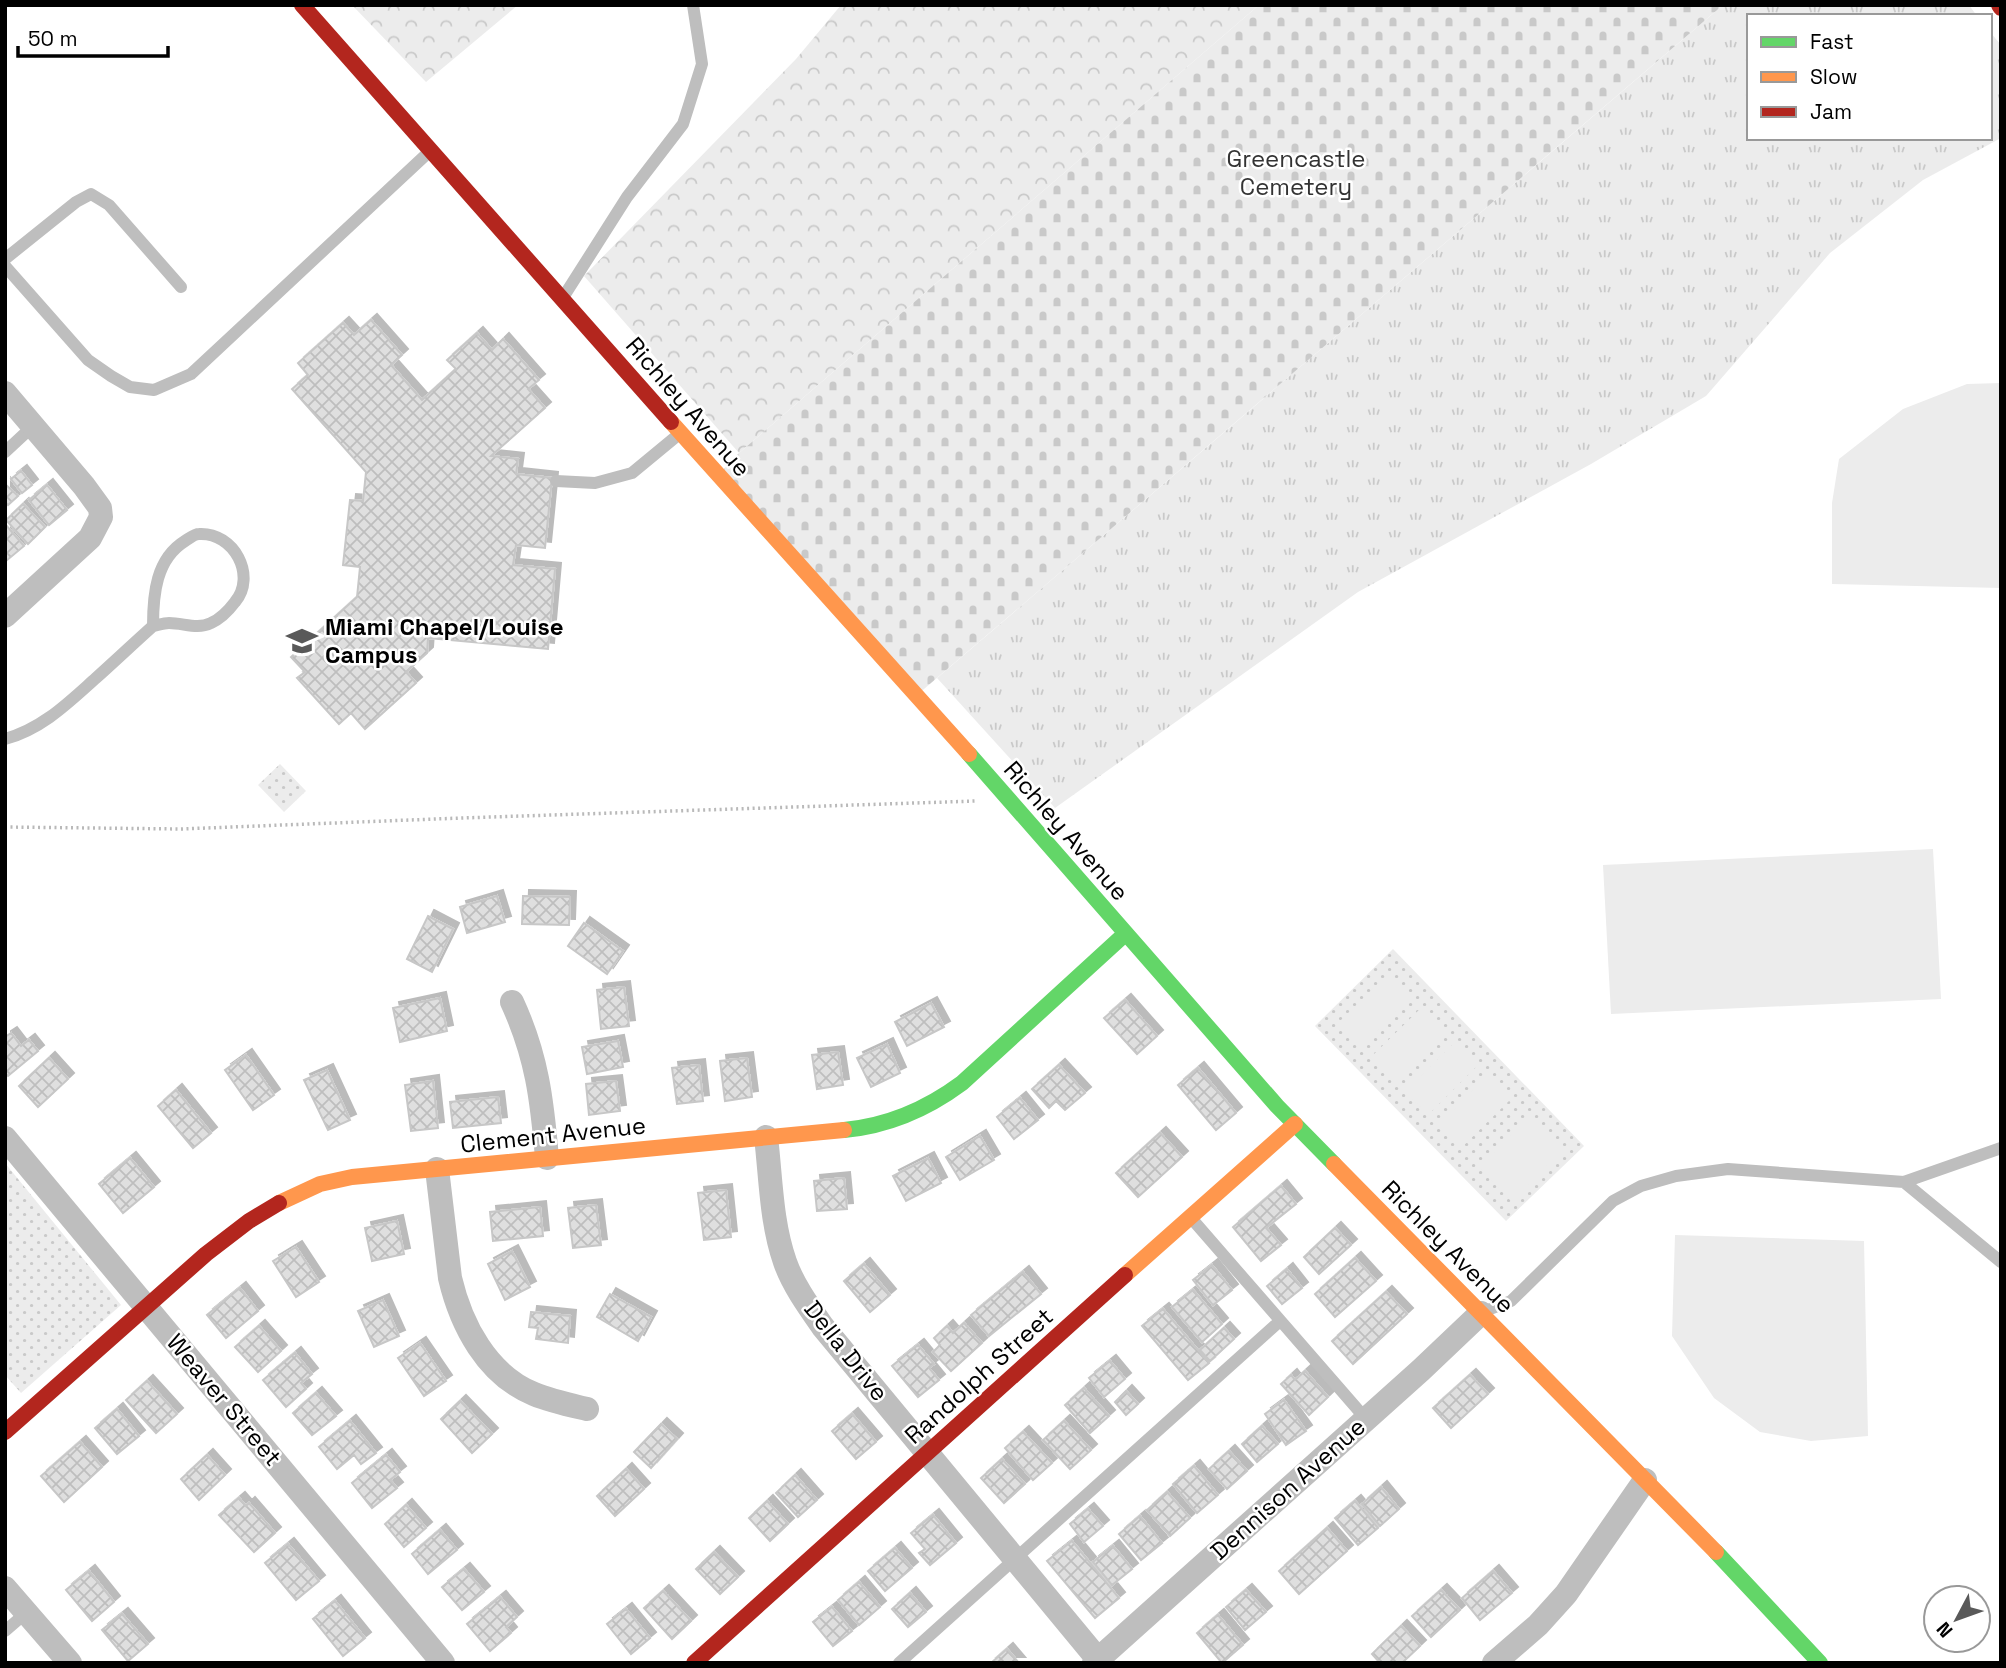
<svg xmlns="http://www.w3.org/2000/svg" width="2006" height="1668" font-family="'Space Grotesk',sans-serif">
<defs>
<pattern id="grass-tufts" width="24" height="20" patternUnits="userSpaceOnUse" patternTransform="scale(1.75)"><rect width="24" height="20" fill="#ececec"/><path d="M3 7l-1-3M5 7V3M7 7l1-3M15 17l-1-3M17 17v-4M19 17l1-3" fill="none" stroke="#c9c9c9"/></pattern>
<pattern id="forest-crowns" width="20" height="18" patternUnits="userSpaceOnUse" patternTransform="scale(1.75)"><rect width="20" height="18" fill="#ececec"/><path d="M2 6a3 3 0 1 1 6 0M12 15a3 3 0 1 1 6 0" fill="none" stroke="#c9c9c9"/></pattern>
<pattern id="cemetery-stones" width="16" height="16" patternUnits="userSpaceOnUse" patternTransform="scale(1.75)"><rect width="16" height="16" fill="#ececec"/><path d="M2 7V4a2 2 0 0 1 4 0v3zM10 15v-3a2 2 0 0 1 4 0v3z" fill="#c9c9c9"/></pattern>
<pattern id="park-dots" width="8" height="8" patternUnits="userSpaceOnUse" patternTransform="scale(1.75)"><rect width="8" height="8" fill="#ececec"/><path d="M2 2h.1M6 6h.1" fill="none" stroke="#c9c9c9" stroke-width="1.8" stroke-linecap="round"/></pattern>
<pattern id="building-cross-hatch" width="8" height="8" patternUnits="userSpaceOnUse" patternTransform="scale(1.75)"><rect width="8" height="8" fill="#dfdfdf"/><path d="M0 0l8 8M0 8l8-8" fill="none" stroke="#bebebe"/></pattern>
<filter id="shadow"><feDropShadow dx="6" dy="-6" stdDeviation="0" flood-color="#0004"/></filter>
</defs>
<rect width="100%" height="100%" fill="#fff"/>
<path fill="url(#grass-tufts)" d="M1723,5H1969L1977,16H1749V138H1990V32L2001,45V138L1923,180L1830,253L1706,396L1591,464L1358,592L1055,808L937,678Z"/>
<path fill="url(#forest-crowns)" d="M352,5H518L426,82Z
M841,5H1259L739,453L584,276L796,59Z"/>
<path fill="url(#cemetery-stones)" d="M1259,5H1723L917,695L718,475L739,453Z"/>
<path fill="url(#park-dots)" d="M280,764L306,791L284,812L258,785Z
M1393,949L1584,1146L1506,1221L1315,1026Z
M5,1163L121,1305L21,1393L5,1375Z"/>
<path fill="#ececec" d="M2001,383V588L1832,584V503L1839,459L1903,409L1967,384Z
M1933,849L1941,999L1611,1014L1603,865Z
M1389,973L1412,996L1361,1046L1338,1023Z
M1422,1007L1445,1030L1395,1080L1371,1057Z
M1456,1041L1479,1064L1428,1115L1405,1091Z
M1489,1075L1512,1098L1461,1148L1438,1125Z
M1531,1116L1564,1149L1511,1201L1479,1167Z
M1675,1235L1864,1241L1868,1436L1811,1441L1760,1432L1714,1398L1672,1336Z"/>
<path fill="url(#building-cross-hatch)" stroke="#c7c7c7" stroke-width="2" filter="url(#shadow)" d="M371,320L402,355L391,365L422,400L456,369L447,360L477,333L492,350L503,339L539,380L528,389L545,408L491,456L518,459L516,474L552,478L545,548L516,545L513,565L555,569L548,649L428,638L427,653L406,672L416,683L365,729L351,713L339,724L297,678L305,672L291,657L357,597L360,567L343,565L350,500L363,501L366,472L292,389L308,375L298,363L343,323L354,335Z
M21,471L32,485L22,493L11,479Z
M5,484L18,496L8,505L5,502Z
M47,485L67,510L49,525L29,500Z
M23,504L45,527L28,544L6,520Z
M5,524L24,546L6,561L5,560Z
M497,896L505,922L467,933L460,907Z
M523,896L570,897L569,925L522,924Z
M428,916L453,929L432,972L407,959Z
M584,923L623,951L607,974L568,946Z
M624,987L629,1026L601,1029L597,990Z
M440,998L447,1031L400,1042L393,1008Z
M1125,1000L1157,1036L1137,1054L1104,1018Z
M931,1003L944,1027L907,1046L895,1022Z
M11,1033L21,1046L29,1040L38,1051L8,1076L5,1073V1037Z
M618,1041L623,1067L587,1074L582,1047Z
M887,1044L900,1073L871,1087L857,1058Z
M838,1052L843,1085L817,1089L812,1055Z
M246,1055L274,1095L253,1110L225,1070Z
M49,1058L68,1079L38,1107L19,1086Z
M747,1058L752,1097L725,1101L720,1061Z
M699,1065L703,1101L677,1104L672,1068Z
M1059,1065L1085,1093L1065,1110L1056,1101L1049,1108L1032,1089Z
M1198,1068L1236,1113L1216,1130L1178,1085Z
M327,1070L350,1120L328,1130L304,1080Z
M433,1081L438,1128L411,1131L405,1085Z
M616,1081L620,1111L589,1115L586,1084Z
M176,1090L211,1133L193,1148L158,1106Z
M498,1097L501,1123L453,1128L450,1102Z
M1020,1098L1038,1120L1014,1139L997,1117Z
M1160,1133L1182,1157L1138,1197L1116,1173Z
M980,1136L994,1160L960,1180L946,1157Z
M130,1158L154,1187L123,1213L99,1184Z
M928,1158L941,1183L906,1201L893,1176Z
M844,1178L847,1209L817,1211L814,1181Z
M1281,1186L1296,1204L1266,1228L1281,1245L1261,1261L1233,1227Z
M726,1190L731,1237L704,1240L698,1193Z
M596,1205L601,1245L573,1248L568,1208Z
M540,1207L543,1236L493,1241L490,1212Z
M397,1221L404,1254L372,1261L365,1228Z
M1335,1228L1351,1245L1319,1274L1304,1257Z
M296,1247L319,1282L296,1297L273,1261Z
M512,1251L530,1287L505,1300L488,1264Z
M1355,1258L1376,1281L1335,1317L1315,1294Z
M864,1264L890,1295L870,1312L844,1281Z
M1212,1265L1232,1290L1213,1305L1193,1280Z
M1287,1269L1302,1288L1282,1304L1267,1286Z
M1023,1272L1041,1294L989,1336L971,1315Z
M240,1288L258,1311L226,1338L207,1315Z
M1193,1290L1222,1324L1202,1342L1172,1307Z
M1386,1292L1407,1314L1353,1364L1332,1341Z
M610,1294L651,1317L638,1341L597,1317Z
M383,1300L399,1336L374,1347L358,1311Z
M1163,1309L1209,1363L1188,1380L1142,1326Z
M531,1312L570,1316L568,1343L536,1339L538,1328L529,1327Z
M964,1323L982,1343L951,1371L933,1352L940,1345L934,1338L947,1326L953,1333Z
M259,1326L281,1351L258,1372L235,1347Z
M1224,1328L1234,1339L1210,1361L1200,1350Z
M420,1343L446,1381L424,1396L398,1358Z
M918,1345L934,1364L929,1368L939,1380L918,1397L892,1366Z
M295,1353L312,1374L301,1383L306,1389L286,1407L263,1380Z
M1110,1361L1125,1379L1104,1397L1089,1378Z
M1305,1371L1328,1397L1309,1415L1281,1384L1291,1375L1295,1380Z
M1470,1375L1488,1394L1451,1428L1433,1408Z
M147,1381L177,1414L156,1433L126,1400Z
M1084,1388L1109,1416L1090,1433L1065,1405Z
M1126,1391L1138,1404L1126,1415L1115,1402Z
M316,1393L336,1416L312,1435L293,1413Z
M1284,1400L1306,1431L1286,1445L1265,1414Z
M460,1401L492,1434L472,1453L441,1419Z
M117,1409L139,1436L117,1454L95,1428Z
M852,1414L876,1442L856,1459L832,1431Z
M350,1421L376,1453L361,1464L354,1455L337,1469L319,1447Z
M1064,1421L1091,1450L1070,1469L1043,1440Z
M661,1424L677,1439L651,1468L634,1452Z
M1262,1426L1278,1444L1257,1462L1242,1444Z
M1023,1432L1052,1463L1033,1480L1005,1448Z
M80,1442L102,1467L64,1502L41,1476Z
M1229,1451L1247,1471L1227,1489L1209,1469Z
M207,1455L225,1475L199,1500L181,1479Z
M386,1455L400,1472L390,1480L397,1488L372,1508L352,1483Z
M1002,1459L1025,1484L1004,1503L981,1478Z
M1194,1466L1218,1495L1197,1513L1173,1484Z
M626,1469L644,1489L615,1516L597,1496Z
M795,1475L817,1500L798,1517L776,1493Z
M1381,1487L1399,1509L1380,1526L1362,1504Z
M1167,1492L1190,1518L1170,1536L1147,1510Z
M239,1498L246,1506L249,1503L275,1533L254,1552L219,1515Z
M767,1501L788,1524L770,1541L749,1518Z
M1355,1501L1378,1528L1358,1545L1335,1518Z
M406,1505L426,1528L404,1547L385,1524Z
M1088,1509L1103,1526L1084,1542L1070,1524Z
M933,1515L956,1543L930,1565L919,1553L925,1549L911,1533Z
M1140,1516L1162,1543L1141,1560L1119,1534Z
M1327,1528L1347,1551L1299,1594L1279,1571Z
M440,1530L457,1550L428,1574L412,1554Z
M1072,1541L1119,1598L1095,1618L1047,1561Z
M288,1544L319,1581L296,1600L265,1563Z
M1113,1546L1132,1569L1112,1585L1093,1562Z
M895,1548L912,1568L885,1591L868,1571Z
M714,1552L738,1577L720,1594L696,1569Z
M464,1569L484,1592L462,1610L442,1587Z
M89,1571L114,1602L92,1621L66,1590Z
M1493,1571L1512,1593L1480,1620L1462,1598Z
M859,1582L880,1607L859,1625L838,1600Z
M1246,1590L1266,1612L1245,1630L1226,1607Z
M1441,1590L1460,1610L1431,1637L1412,1616Z
M663,1591L691,1621L672,1639L644,1608Z
M910,1593L926,1612L908,1627L892,1609Z
M500,1597L517,1617L506,1627L511,1633L490,1651L467,1624Z
M335,1601L365,1638L343,1656L313,1619Z
M832,1607L852,1631L833,1646L813,1622Z
M626,1609L650,1638L631,1654L607,1624Z
M122,1614L148,1644L128,1661L102,1630Z
M1218,1615L1243,1645L1222,1663L1197,1633Z
M1401,1626L1420,1646L1402,1663H1380L1372,1654Z
M1007,1649L1019,1663H991Z"/>
<g fill="none" stroke-linecap="round" stroke-linejoin="round">
<path stroke="#b9b9b9" stroke-width="3.5" stroke-dasharray="2 3.5" stroke-linecap="butt" d="M5,827L181,829L461,818L976,801"/>
<path stroke="#bebebe" stroke-width="12" d="M5,259L76,202L91,194L109,205L181,287
M5,266L88,360L111,376L130,387L154,390L191,374L430,151
M564,296L627,197L683,124L702,64L693,5
M5,452L33,426
M556,481L595,483L632,473L678,435
M5,739C42,729 68,703 96,678C115,661 134,643 153,626C158,625 164,623 169,623C184,623 197,630 211,623C220,619 229,610 235,602C257,576 234,532 199,534C194,534 190,538 185,541C156,559 153,594 153,626
M1904,1182L2001,1262
M1192,1219L1366,1419
M1485,1311L1511,1301L1613,1201L1641,1186L1676,1176L1728,1169L1904,1182L2001,1148
M5,1631L27,1612
M899,1663L1280,1321"/>
<path stroke="#bebebe" stroke-width="24" d="M5,393L84,486L100,508L101,517L90,538L5,616
M512,1002C537,1056 542,1100 547,1158
M766,1137C771,1179 771,1222 785,1262C793,1285 809,1307 823,1327L1101,1663
M5,1138L443,1663
M437,1169L450,1278C461,1325 487,1375 534,1394C551,1401 570,1405 587,1409
M5,1588L70,1663
M1094,1663L1421,1370L1481,1313
M1494,1663L1538,1625L1566,1594L1645,1480"/>
<path stroke="#63d668" stroke-width="16" d="M969,754L1277,1106L1334,1164
M844,1130C888,1126 927,1109 962,1083L1125,934
M1716,1552L1820,1663"/>
<path stroke="#ff974d" stroke-width="16" d="M671,422L969,754
M1334,1164L1716,1552
M279,1203L320,1184L352,1177L844,1130
M1125,1275L1295,1124"/>
<path stroke="#b3261e" stroke-width="16" d="M302,5L671,422
M1999,5L2001,8
M5,1432L206,1254L249,1221L279,1203
M694,1663L1125,1275"/>
</g>
<defs>
<symbol id="school-bare" viewBox="-9 -9 18 18"><path d="M0-5L7-2L0 1L-7-2ZM-4 1L0 2.5L4 1V4Q0 6-4 4Z" fill="#595959" stroke="#fff" stroke-width="2.5" paint-order="stroke"/></symbol>
</defs>
<g fill-rule="evenodd">
<use href="#school-bare" x="280" y="619" width="44" height="44"/>
</g>
<g text-anchor="middle" stroke-width="5" stroke-linejoin="round" paint-order="stroke">
<g font-size="24" fill="#333" stroke="#fff">
<text x="1296" y="167">Greencastle<tspan x="1296" dy="28">Cemetery</tspan></text>
</g>
<g font-size="24" fill="#000" stroke="#fff">
<text transform="translate(688 407) rotate(49)" y="8">Richley Avenue</text>
<text transform="translate(1066 831) rotate(49)" y="8">Richley Avenue</text>
<text transform="translate(553 1135) rotate(-6)" y="8">Clement Avenue</text>
<text transform="translate(1448 1247) rotate(45)" y="8">Richley Avenue</text>
<text transform="translate(846 1351) rotate(52)" y="8">Della Drive</text>
<text transform="translate(979 1376) rotate(-42)" y="8">Randolph Street</text>
<text transform="translate(224 1400) rotate(50)" y="8">Weaver Street</text>
<text transform="translate(1288 1489) rotate(-42)" y="8">Dennison Avenue</text>
</g>
<g font-size="24" font-weight="bold" fill="#000" stroke="#fff" text-anchor="start">
<text x="325" y="635">Miami Chapel/Louise<tspan x="325" dy="28">Campus</tspan></text>
</g>
</g>
<rect width="2006" height="1668" fill="none" stroke="#000000" stroke-width="14"/>
<rect x="1747" y="14" width="245" height="126" fill="#ffffff" stroke="#999999" stroke-width="2"/>
<rect x="1761" y="37" width="35" height="10" fill="#63d668" stroke="#999999" stroke-width="2"/>
<text x="1810" y="49" font-size="21" fill="#000000">Fast</text>
<rect x="1761" y="72" width="35" height="10" fill="#ff974d" stroke="#999999" stroke-width="2"/>
<text x="1810" y="84" font-size="21" fill="#000000">Slow</text>
<rect x="1761" y="107" width="35" height="10" fill="#b3261e" stroke="#999999" stroke-width="2"/>
<text x="1810" y="119" font-size="21" fill="#000000">Jam</text>
<g transform="translate(1957 1619) rotate(229)"><circle r="33" fill="#ffffff" stroke="#999999" stroke-width="2"/>
<path d="M0-5L12 26L0 18L-12 26Z" fill="#595959"/>
<text y="-10" font-size="19" font-weight="bold" text-anchor="middle" fill="#000000">N</text>
</g>
<path d="M18 46v10h150v-10" fill="none" stroke="#000000" stroke-width="3.5"/>
<text x="28" y="46" font-size="21" fill="#000000" stroke="#ffffff" stroke-width="5" paint-order="stroke">50 m</text>
</svg>
